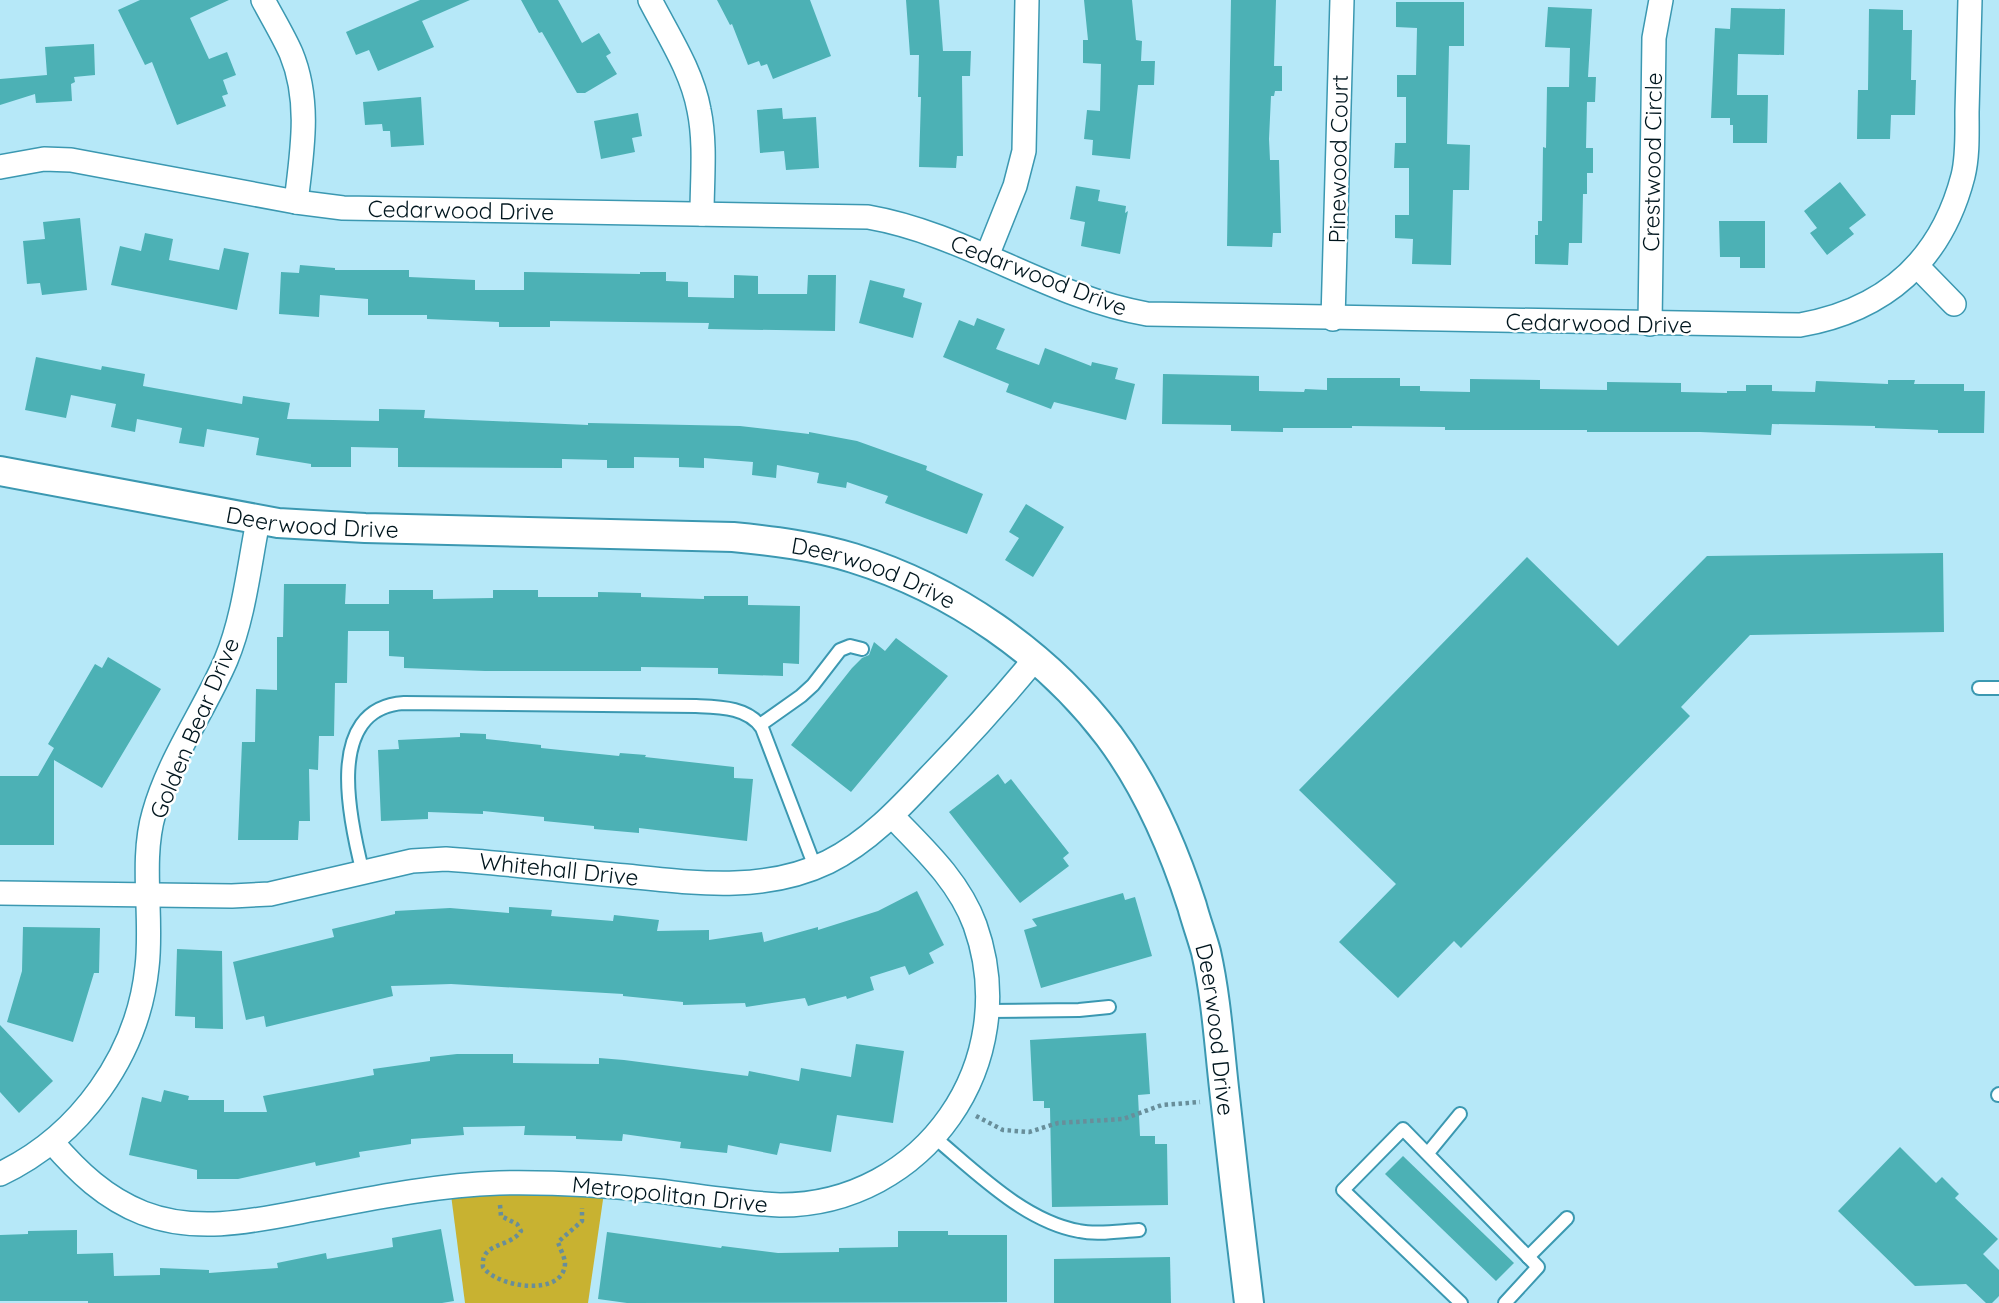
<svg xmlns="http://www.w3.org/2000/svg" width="1999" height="1303" font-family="Quicksand,sans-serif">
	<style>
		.green { fill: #c8b231 }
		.building { fill: #4cb1b5 }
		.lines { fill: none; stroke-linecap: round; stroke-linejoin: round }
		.service-casing { stroke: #3b98b1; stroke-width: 16 }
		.minor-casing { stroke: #3b98b1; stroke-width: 26 }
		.tertiary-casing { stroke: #3b98b1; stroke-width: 32 }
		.path { stroke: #688e9a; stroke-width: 4.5; stroke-dasharray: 3.5 3.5; stroke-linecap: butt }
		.service { stroke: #fff; stroke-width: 12 }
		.minor { stroke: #fff; stroke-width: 23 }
		.tertiary { stroke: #fff; stroke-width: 28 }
		.labels { text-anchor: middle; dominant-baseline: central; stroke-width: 5; stroke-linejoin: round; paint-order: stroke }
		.street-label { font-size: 23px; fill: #00161e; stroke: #fff }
	</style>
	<rect width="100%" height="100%" fill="#b6e8f8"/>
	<path class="green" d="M 605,1186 L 588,1303 L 465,1303 L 450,1187 Z"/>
	<g class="building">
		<path d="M 140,0 L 229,0 L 190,18 L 209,59 L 227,52 L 236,75 L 223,80 L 228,94 L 222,96 L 226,106 L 177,125 L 152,62 L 145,65 L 118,10 Z"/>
		<path d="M 420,0 L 470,0 L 422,21 L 434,47 L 378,71 L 369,50 L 356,55 L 346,32 Z"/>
		<path d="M 521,0 L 558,0 L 582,43 L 599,33 L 611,53 L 606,56 L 617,74 L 585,93 L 577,93 L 542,32 L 539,33 Z"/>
		<path d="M 717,0 L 810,0 L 831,56 L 773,79 L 767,64 L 761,66 L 759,61 L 748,65 L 732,24 L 730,25 Z"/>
		<path d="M 906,0 L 939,0 L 943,51 L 971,51 L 970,76 L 962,76 L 963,156 L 957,156 L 956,168 L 919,167 L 921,97 L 918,97 L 919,55 L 910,55 Z"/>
		<path d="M 1084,0 L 1132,0 L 1136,40 L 1142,41 L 1141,61 L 1155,61 L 1154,85 L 1138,85 L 1130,159 L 1092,155 L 1093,140 L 1084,139 L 1087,110 L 1100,111 L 1101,64 L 1083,63 L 1083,40 L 1088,40 Z"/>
		<path d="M 1231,0 L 1276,0 L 1274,66 L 1282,66 L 1282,91 L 1275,91 L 1274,96 L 1271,96 L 1269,139 L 1270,160 L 1279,160 L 1281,233 L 1273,233 L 1272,247 L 1227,246 Z"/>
		<path d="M 1396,2 L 1464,2 L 1464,46 L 1449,46 L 1447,144 L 1470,145 L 1469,190 L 1453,190 L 1451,265 L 1412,264 L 1413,239 L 1395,238 L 1395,215 L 1409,215 L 1409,168 L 1394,168 L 1395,143 L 1406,143 L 1406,97 L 1397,97 L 1397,75 L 1416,75 L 1417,28 L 1396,27 Z"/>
		<path d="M 1548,7 L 1592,9 L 1588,77 L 1596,77 L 1595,102 L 1587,102 L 1586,148 L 1593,148 L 1593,173 L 1587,173 L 1587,194 L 1583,194 L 1582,243 L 1569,243 L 1568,265 L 1535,264 L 1535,235 L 1538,235 L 1538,221 L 1542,221 L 1543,147 L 1546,148 L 1547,87 L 1569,87 L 1570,48 L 1545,47 Z"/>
		<path d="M 1731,8 L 1785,9 L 1784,55 L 1738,54 L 1737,95 L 1768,95 L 1767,143 L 1733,143 L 1733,125 L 1730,125 L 1730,118 L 1711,118 L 1715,28 L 1730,29 Z"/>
		<path d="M 1869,9 L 1903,10 L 1903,30 L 1912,30 L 1911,80 L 1916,80 L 1915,115 L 1891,115 L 1890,139 L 1857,139 L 1858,90 L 1868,90 Z"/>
		<path d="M 94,44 L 95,75 L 74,77 L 75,82 L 71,84 L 72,101 L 36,103 L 35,94 L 0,105 L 0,79 L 47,75 L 45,47 Z"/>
		<path d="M 421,97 L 424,145 L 391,147 L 390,131 L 383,131 L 382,124 L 365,125 L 363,102 Z"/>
		<path d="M 782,108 L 783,119 L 816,117 L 819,168 L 786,170 L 784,151 L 760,153 L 757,110 Z"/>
		<path d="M 638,113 L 642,136 L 632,138 L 635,152 L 601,159 L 594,121 Z"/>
		<path d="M 1840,182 L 1866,215 L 1849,228 L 1854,234 L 1827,255 L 1810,233 L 1817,228 L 1804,211 Z"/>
		<path d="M 1076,186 L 1100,190 L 1098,201 L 1126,206 L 1125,213 L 1128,211 L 1120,254 L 1081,246 L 1085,222 L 1070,219 Z"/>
		<path d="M 80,218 L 87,290 L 42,295 L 40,283 L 27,284 L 23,241 L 45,239 L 43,222 Z"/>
		<path d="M 1719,221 L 1765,221 L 1765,268 L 1740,268 L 1740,257 L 1720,257 Z"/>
		<path d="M 145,233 L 173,239 L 169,260 L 219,270 L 224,248 L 249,253 L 237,310 L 111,285 L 120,246 L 141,251 Z"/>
		<path d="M 300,265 L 335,268 L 335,270 L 409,270 L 409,277 L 475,280 L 475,290 L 524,290 L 524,272 L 640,274 L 640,272 L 666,272 L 666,281 L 688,282 L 688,297 L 734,298 L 734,275 L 758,276 L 758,294 L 807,294 L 808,275 L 836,275 L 835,331 L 708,329 L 709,323 L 550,321 L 550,327 L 499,327 L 499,322 L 427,319 L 427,315 L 368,315 L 368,299 L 320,295 L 319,317 L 279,314 L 281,272 L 299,273 Z"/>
		<path d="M 870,280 L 905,289 L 903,297 L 922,303 L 913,338 L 859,323 Z"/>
		<path d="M 977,318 L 1005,329 L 996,349 L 1039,365 L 1045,348 L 1091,366 L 1092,362 L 1118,368 L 1115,379 L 1135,384 L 1126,420 L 1054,402 L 1051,409 L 1006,392 L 1009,384 L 943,357 L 959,320 L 974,326 Z"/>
		<path d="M 36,357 L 101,370 L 102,366 L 145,374 L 143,386 L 242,404 L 243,396 L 290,403 L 287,419 L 379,421 L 379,409 L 425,410 L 424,418 L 588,425 L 588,423 L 740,426 L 809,434 L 809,432 L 857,441 L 927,466 L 926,470 L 983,494 L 967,534 L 885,503 L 888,496 L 847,482 L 846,488 L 817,483 L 819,473 L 777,465 L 776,478 L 752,475 L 753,462 L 704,458 L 704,468 L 679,467 L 679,458 L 634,457 L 634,468 L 607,468 L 607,460 L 562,459 L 562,468 L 398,467 L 398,448 L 351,447 L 351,467 L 311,467 L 311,464 L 256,455 L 259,438 L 207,429 L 204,447 L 179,443 L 182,428 L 137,419 L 135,432 L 111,427 L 116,404 L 71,395 L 66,418 L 25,410 Z"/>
		<path d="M 1163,374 L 1259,376 L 1259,391 L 1304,392 L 1305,389 L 1327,390 L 1327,378 L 1400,378 L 1400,386 L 1420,386 L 1420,391 L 1470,392 L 1470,379 L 1540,380 L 1540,389 L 1607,390 L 1607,382 L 1681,383 L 1681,392 L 1727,393 L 1727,391 L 1746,391 L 1746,385 L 1772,385 L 1772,391 L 1815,392 L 1816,381 L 1888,384 L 1888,380 L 1915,380 L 1914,384 L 1964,384 L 1964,391 L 1985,391 L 1984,433 L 1938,433 L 1938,430 L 1875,428 L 1875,426 L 1772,424 L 1771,435 L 1700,432 L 1587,432 L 1587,430 L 1445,430 L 1445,427 L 1352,426 L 1352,428 L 1283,428 L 1283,432 L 1231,431 L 1231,425 L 1162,424 Z"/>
		<path d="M 1026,504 L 1064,527 L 1033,577 L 1005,560 L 1019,538 L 1009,532 Z"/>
		<path d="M 1943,553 L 1944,632 L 1750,635 L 1681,707 L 1690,716 L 1461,948 L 1454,941 L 1398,998 L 1339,942 L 1396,884 L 1299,790 L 1527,557 L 1618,646 L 1707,556 Z"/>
		<path d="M 284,584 L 346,584 L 345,604 L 389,604 L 389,590 L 433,590 L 433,599 L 493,598 L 493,590 L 538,590 L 538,597 L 598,597 L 598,592 L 641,593 L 641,597 L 704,599 L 704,596 L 748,596 L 748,605 L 800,606 L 799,664 L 783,663 L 783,676 L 718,674 L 718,668 L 641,667 L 641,671 L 485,671 L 404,668 L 404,657 L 389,656 L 389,631 L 348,631 L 347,683 L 335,683 L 334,736 L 319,736 L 318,770 L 309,769 L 310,821 L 299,821 L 298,840 L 238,840 L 242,742 L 255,742 L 256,689 L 277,690 L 277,637 L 283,637 Z"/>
		<path d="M 896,638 L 948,676 L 851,792 L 791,745 L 852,668 L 862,658 L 869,655 L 874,642 L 885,651 Z"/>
		<path d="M 108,657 L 161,689 L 102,788 L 54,760 L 54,845 L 0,845 L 0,776 L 38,776 L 54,748 L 48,744 L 95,664 L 102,668 Z"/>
		<path d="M 460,733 L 486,734 L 486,739 L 541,745 L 541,748 L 619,756 L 620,753 L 646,755 L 645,757 L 734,767 L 734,778 L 753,779 L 747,841 L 639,828 L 639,833 L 594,829 L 594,826 L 544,821 L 544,817 L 483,811 L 483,814 L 428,812 L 428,819 L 381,821 L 378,750 L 399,749 L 398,740 L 460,737 Z"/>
		<path d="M 998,774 L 1005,784 L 1011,779 L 1069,853 L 1063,858 L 1069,866 L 1020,903 L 949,812 Z"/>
		<path d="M 917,891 L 944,945 L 929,953 L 934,963 L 909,975 L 905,966 L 870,977 L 874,990 L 847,999 L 846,996 L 808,1006 L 805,998 L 746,1007 L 745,1003 L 683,1005 L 683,1002 L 623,996 L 623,994 L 451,984 L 391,986 L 393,996 L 266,1027 L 264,1016 L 246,1020 L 233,962 L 334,937 L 332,929 L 395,914 L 395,911 L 450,908 L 509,913 L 509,907 L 552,910 L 551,916 L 613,921 L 614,915 L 659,920 L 657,931 L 709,930 L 709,940 L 762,932 L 764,942 L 818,927 L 818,930 L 878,911 Z"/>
		<path d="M 1123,893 L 1125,900 L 1135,897 L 1152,956 L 1041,988 L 1024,930 L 1037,926 L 1032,919 Z"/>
		<path d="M 23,927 L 100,928 L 99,973 L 94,973 L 73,1042 L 7,1022 L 22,971 Z"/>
		<path d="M 177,949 L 222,951 L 223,1029 L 195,1028 L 195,1017 L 175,1016 Z"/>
		<path d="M 0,1025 L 53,1081 L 19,1113 L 0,1092 Z"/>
		<path d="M 1146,1033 L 1150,1094 L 1138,1095 L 1140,1136 L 1155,1136 L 1155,1144 L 1167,1144 L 1168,1205 L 1052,1207 L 1050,1108 L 1044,1108 L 1044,1101 L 1033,1101 L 1030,1040 Z"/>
		<path d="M 856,1044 L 904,1051 L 893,1123 L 837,1115 L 831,1152 L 780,1143 L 777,1155 L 728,1145 L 727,1153 L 680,1148 L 681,1142 L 623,1134 L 622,1141 L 576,1139 L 576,1136 L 524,1135 L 525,1126 L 463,1127 L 464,1135 L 411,1139 L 411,1144 L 359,1152 L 360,1157 L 316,1166 L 315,1162 L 238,1179 L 197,1179 L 197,1170 L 129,1155 L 142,1097 L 161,1102 L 164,1090 L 189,1096 L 188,1100 L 224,1100 L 224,1112 L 267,1112 L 263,1096 L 374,1075 L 373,1069 L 430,1061 L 430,1057 L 457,1054 L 513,1054 L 513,1063 L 599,1064 L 599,1058 L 624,1060 L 748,1076 L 749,1071 L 799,1081 L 801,1068 L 851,1077 Z"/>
		<path d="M 1900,1147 L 1936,1183 L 1942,1177 L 1959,1194 L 1955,1198 L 1998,1239 L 1983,1254 L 1999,1270 L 1999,1296 L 1992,1303 L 1986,1303 L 1966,1284 L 1915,1286 L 1838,1211 Z"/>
		<path d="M 1403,1156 L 1514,1263 L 1496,1281 L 1385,1174 Z"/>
		<path d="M 441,1229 L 454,1301 L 442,1303 L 88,1303 L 88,1301 L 0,1301 L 0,1235 L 28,1234 L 28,1231 L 77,1230 L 77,1254 L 113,1253 L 114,1276 L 160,1275 L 160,1268 L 209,1270 L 209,1273 L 278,1268 L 277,1263 L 326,1253 L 327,1259 L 393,1247 L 392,1238 Z"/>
		<path d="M 898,1231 L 948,1231 L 948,1235 L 1007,1235 L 1007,1302 L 627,1303 L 598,1299 L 607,1232 L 721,1248 L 722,1246 L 778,1253 L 839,1252 L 839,1248 L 898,1247 Z"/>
		<path d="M 1170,1257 L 1171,1303 L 1054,1303 L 1054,1259 Z"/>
	</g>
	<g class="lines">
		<g class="service-casing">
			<g id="service">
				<path d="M 1979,688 L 1999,688"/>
				<path d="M 760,725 L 801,696 L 813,685 L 840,650 L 850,646 L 862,649"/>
				<path d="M 363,873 C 350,822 323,708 404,703 L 696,706 C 720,707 748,707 762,728 L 815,867"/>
				<path d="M 986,1011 L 1079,1010 L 1109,1007"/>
				<path d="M 1998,1095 L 1999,1094"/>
				<path d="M 934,1137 C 976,1172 1024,1221 1079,1231 C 1097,1235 1120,1231 1139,1230"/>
				<path d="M 1428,1153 L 1460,1114"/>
				<path d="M 1528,1257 L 1567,1218"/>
				<path d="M 1461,1303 L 1343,1190 L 1403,1129 L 1538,1267 L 1505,1303"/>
			</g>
		</g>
		<g class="minor-casing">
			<g id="minor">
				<path d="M 263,0 C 272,17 283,35 291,53 C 311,101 302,152 296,202"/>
				<path d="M 650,0 C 668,35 692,71 699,110 C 706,144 702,180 702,214"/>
				<path d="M 0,167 L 44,159 L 71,160 L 296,202 L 343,208 L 868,217 C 966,234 1049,297 1147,314 L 1800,325 C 1885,310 1941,261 1963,176 C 1968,156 1967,133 1967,112 C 1968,75 1969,37 1970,0"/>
				<path d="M 987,256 L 1015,186 L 1024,151 L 1027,0"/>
				<path d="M 1917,266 L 1954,304"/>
				<path d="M 1333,319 L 1342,0"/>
				<path d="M 1650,324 L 1654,38 L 1661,0"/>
				<path d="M 0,893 L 232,896 L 270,894 L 412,861 L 446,859 C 506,863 566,871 626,876 C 694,883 764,893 828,862 C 868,842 899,809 929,777 C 966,739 1001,700 1035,659"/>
				<path d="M 52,1142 C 78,1172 105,1198 143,1213 C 202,1236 265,1218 326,1207 C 383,1196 441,1185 499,1183 C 552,1182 605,1185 658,1191 C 699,1196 739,1203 780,1205 C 924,1205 1024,1062 975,925 C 959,881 924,849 892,816"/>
				<path d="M 0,1174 C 80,1136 138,1055 147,967 C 153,919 140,860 154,813 C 169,759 204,711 226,660 C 244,617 249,566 258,521"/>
			</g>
		</g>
		<g class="tertiary-casing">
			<g id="tertiary">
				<path id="s1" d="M 0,471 L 278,523 L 365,528 L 733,537 C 774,541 814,546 853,558 C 953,589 1046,653 1109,736 C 1147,787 1173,847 1192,906 C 1196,921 1202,937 1206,952 C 1216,996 1219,1043 1224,1088 C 1232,1160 1240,1231 1249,1303"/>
			</g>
		</g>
		<g class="path">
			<path d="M 976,1116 L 1003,1130 L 1029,1132 L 1058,1123 L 1123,1119 L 1162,1105 L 1200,1102"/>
			<path d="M 500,1205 L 501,1216 L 517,1224 L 521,1231 C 510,1248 480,1242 483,1267 C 496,1287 563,1298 565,1264 C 565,1257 560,1249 558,1242 L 582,1221 L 582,1208"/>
		</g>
		<use href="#service" class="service"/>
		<use href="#minor" class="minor"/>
		<use href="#tertiary" class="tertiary"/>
	</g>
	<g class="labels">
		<g class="street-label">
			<text transform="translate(1338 159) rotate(-89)">Pinewood Court</text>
			<text transform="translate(1652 162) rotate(-89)">Crestwood Circle</text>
			<text transform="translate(461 210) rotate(1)">Cedarwood Drive</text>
			<text transform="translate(1039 275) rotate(21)">Cedarwood Drive</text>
			<text transform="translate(1599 323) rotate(1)">Cedarwood Drive</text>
			<text stroke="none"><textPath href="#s1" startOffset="317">Deerwood Drive</textPath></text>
			<text stroke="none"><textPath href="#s1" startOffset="884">Deerwood Drive</textPath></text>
			<text transform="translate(194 728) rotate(-67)">Golden Bear Drive</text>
			<text transform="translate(559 869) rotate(6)">Whitehall Drive</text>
			<text stroke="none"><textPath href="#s1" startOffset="1493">Deerwood Drive</textPath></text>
			<text transform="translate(670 1194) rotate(6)">Metropolitan Drive</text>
		</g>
	</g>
</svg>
